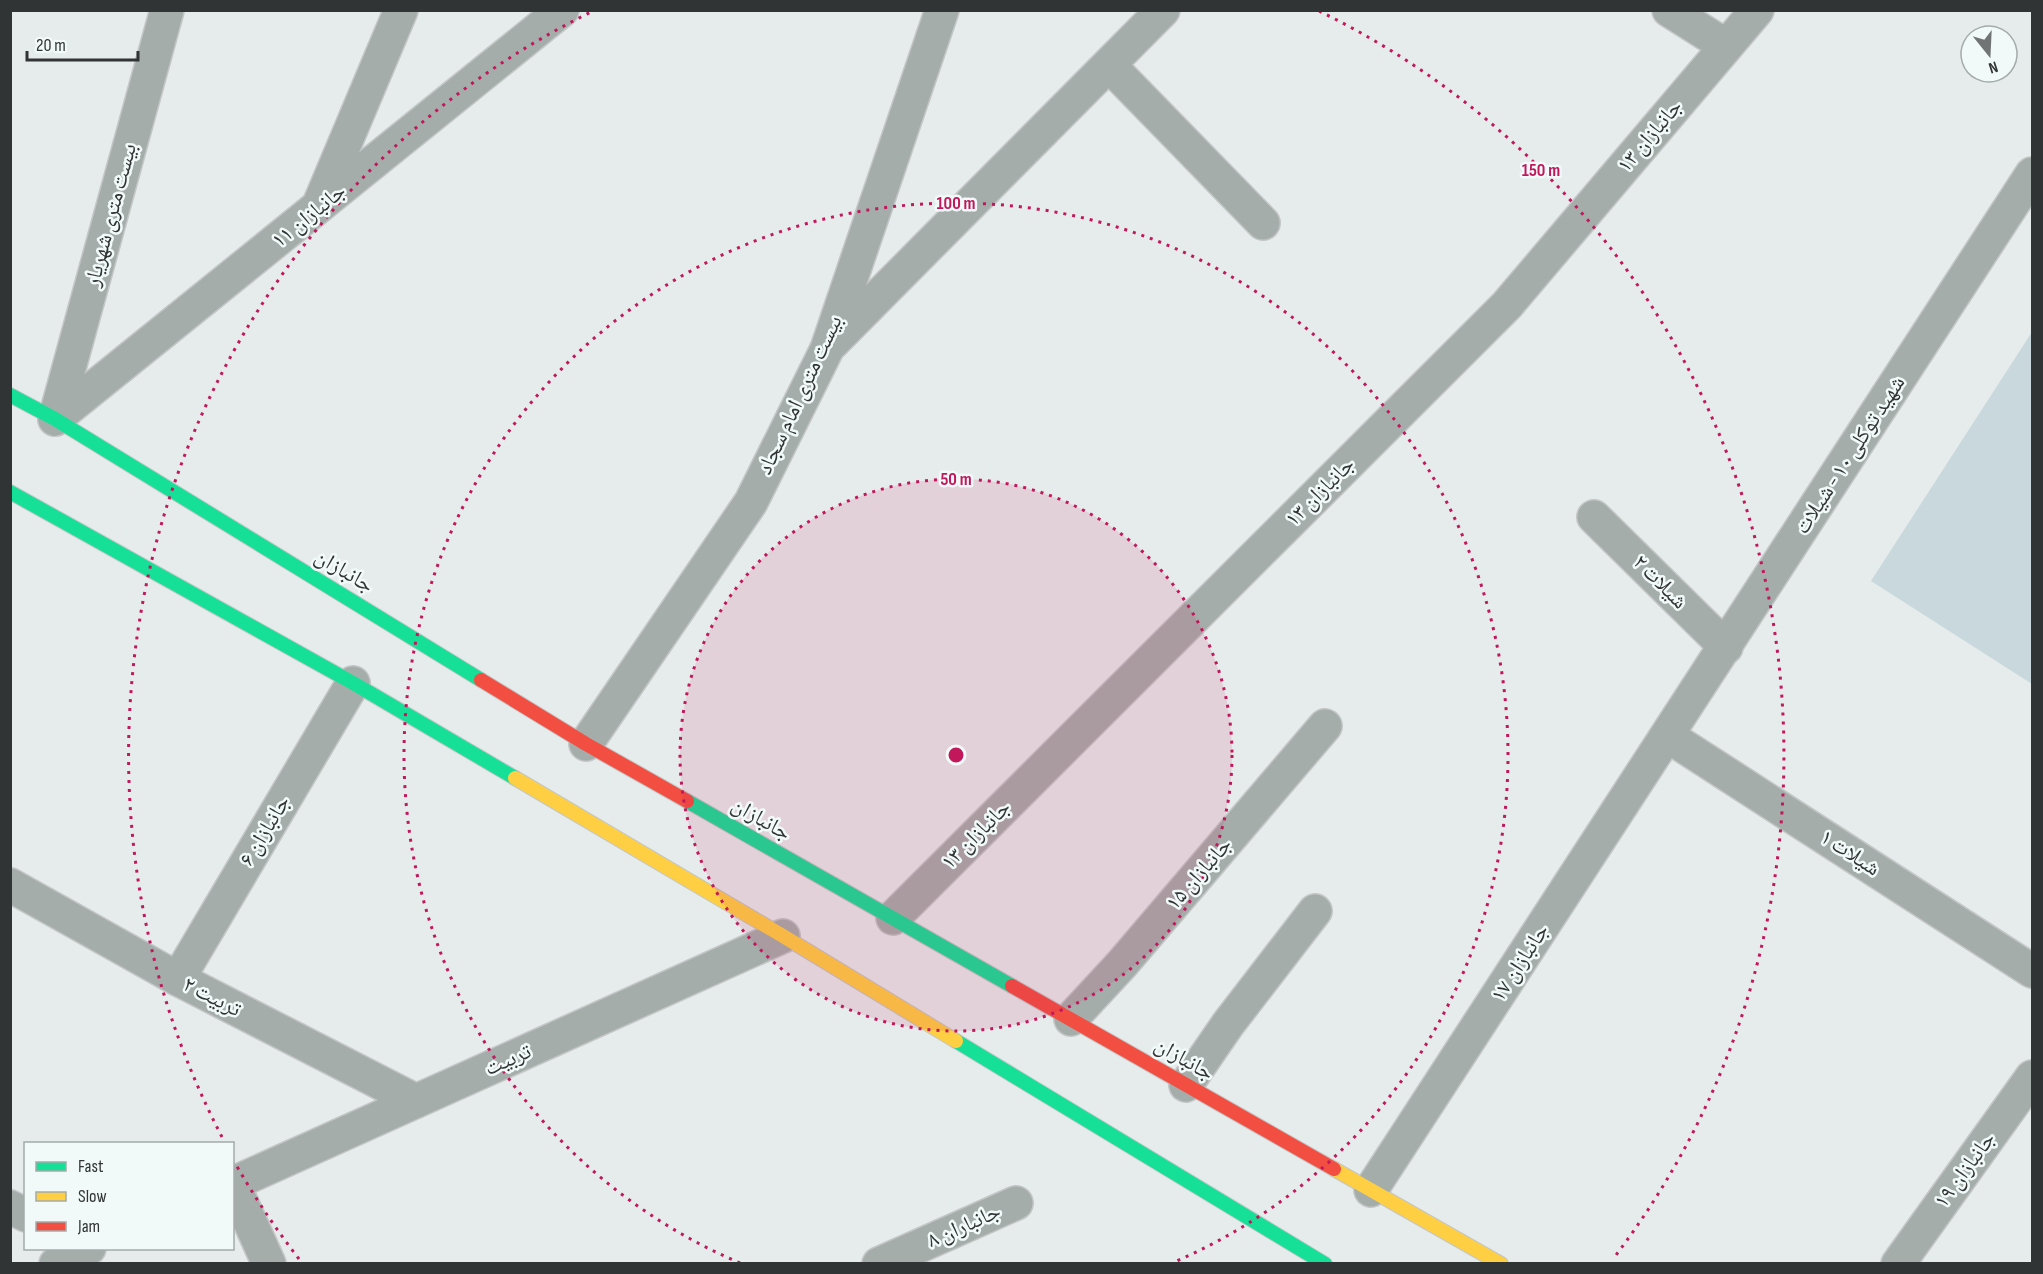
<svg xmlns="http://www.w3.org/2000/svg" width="2043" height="1274" font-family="'Sofia Sans Condensed','Noto Naskh Arabic',sans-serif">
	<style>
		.building { fill: #c8d8dc }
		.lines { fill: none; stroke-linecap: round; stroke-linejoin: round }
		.street-casing { stroke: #c3c6c6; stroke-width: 36 }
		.fast-casing { stroke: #c3c6c6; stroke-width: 16 }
		.slow-casing { stroke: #c3c6c6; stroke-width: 16 }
		.jam-casing { stroke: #c3c6c6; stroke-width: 16 }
		.street { stroke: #a5adaa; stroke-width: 33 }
		.fast { stroke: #16e098; stroke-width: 14 }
		.slow { stroke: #ffcf43; stroke-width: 14 }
		.jam { stroke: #f24e42; stroke-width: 14 }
		.ring { fill: none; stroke: #c2185b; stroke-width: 3; stroke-dasharray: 3 6 }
		.labels { text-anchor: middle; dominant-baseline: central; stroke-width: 5; stroke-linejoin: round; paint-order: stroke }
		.street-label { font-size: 22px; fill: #313434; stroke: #f1faf9 }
		.centre { fill: #c2185b; stroke: #f1faf9; stroke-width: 3 }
		.ring-label { font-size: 18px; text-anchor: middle; font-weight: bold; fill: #c2185b; stroke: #f1faf9; stroke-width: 5; stroke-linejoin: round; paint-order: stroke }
	</style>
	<rect width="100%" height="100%" fill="#e6ebeb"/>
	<path class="building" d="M 2032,332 L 2032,684 L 1871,581 Z"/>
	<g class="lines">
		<g class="street-casing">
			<g id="street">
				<path d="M 1669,10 L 1726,46"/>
				<path d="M 1109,65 L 1263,223"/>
				<path d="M 319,205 L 401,10"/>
				<path d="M 832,343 L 1163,10"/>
				<path d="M 55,419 L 562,10"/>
				<path d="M 55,419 L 167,10"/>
				<path d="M 1594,517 L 1726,647"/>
				<path d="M 1668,736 L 2032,971"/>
				<path d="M 586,744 L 751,502 L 827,349 L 942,10"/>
				<path d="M 10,885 L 178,979 L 416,1101"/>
				<path d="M 893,918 L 1507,305 L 1757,10"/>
				<path d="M 178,979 L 353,683"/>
				<path d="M 1071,1019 L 1122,964 L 1325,726"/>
				<path d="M 1186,1085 L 1228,1024 L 1315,911"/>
				<path d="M 232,1184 L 783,936"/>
				<path d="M 233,1184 L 269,1264"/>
				<path d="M 1371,1190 L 2032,174"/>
				<path d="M 10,1207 L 26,1215"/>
				<path d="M 56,1264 L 89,1248"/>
				<path d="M 879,1264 L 1016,1203"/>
				<path d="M 1898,1264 L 2032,1077"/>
			</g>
		</g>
		<g class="fast-casing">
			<g id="fast">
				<path d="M 10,395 L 55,419 L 481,680"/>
				<path d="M 10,492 L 353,683 L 515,778"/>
				<path d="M 687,801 L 1012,986"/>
				<path d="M 956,1041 L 1325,1264"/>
			</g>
		</g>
		<g class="slow-casing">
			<g id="slow">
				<path d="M 515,778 L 783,936 L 956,1041"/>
				<path d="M 1334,1169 L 1501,1264"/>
			</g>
		</g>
		<g class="jam-casing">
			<g id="jam">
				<path d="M 481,680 L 586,744 L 687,801"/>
				<path d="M 1012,986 L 1334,1169"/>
			</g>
		</g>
		<use href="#street" class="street"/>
		<use href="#fast" class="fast"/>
		<use href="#slow" class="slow"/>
		<use href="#jam" class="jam"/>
	</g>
	<circle cx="956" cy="755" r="276" fill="#c2185b" fill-opacity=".12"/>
	<g class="ring">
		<circle cx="956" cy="755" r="276"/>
		<path d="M740 1263A552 552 0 1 1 1172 1263"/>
		<path d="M299 1259A828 828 0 0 1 235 1163M222 1137A828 828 0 0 1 593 11M1319 11A828 828 0 0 1 1613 1259"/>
	</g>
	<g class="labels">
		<g class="street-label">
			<text transform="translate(1650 136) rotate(-50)">جانبازان ۱۳</text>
			<text transform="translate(111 215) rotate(-75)">بیست متری شهریار</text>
			<text transform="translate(309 216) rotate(-39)">جانبازان ۱۱</text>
			<text transform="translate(800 395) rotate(-65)">بیست متری امام سجاد</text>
			<text transform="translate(1850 455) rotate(-57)">شهید توکلی ۱۰ - شیلات</text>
			<text transform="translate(1320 492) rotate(-45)">جانبازان ۱۳</text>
			<text transform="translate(344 571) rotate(31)">جانبازان</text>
			<text transform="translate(1660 582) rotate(45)">شیلات ۲</text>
			<text transform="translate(761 819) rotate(30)">جانبازان</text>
			<text transform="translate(265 831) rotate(-59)">جانبازان ۶</text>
			<text transform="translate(976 835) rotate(-45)">جانبازان ۱۳</text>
			<text transform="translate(1850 853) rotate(33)">شیلات ۱</text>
			<text transform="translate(1199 874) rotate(-49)">جانبازان ۱۵</text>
			<text transform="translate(1520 963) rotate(-57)">جانبازان ۱۷</text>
			<text transform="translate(212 997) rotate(27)">تربیت ۲</text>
			<text transform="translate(1184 1059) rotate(30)">جانبازان</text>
			<text transform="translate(508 1060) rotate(-24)">تربیت</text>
			<text transform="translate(1965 1170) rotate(-54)">جانبازان ۱۹</text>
			<text transform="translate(964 1226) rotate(-24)">جانباران ۸</text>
		</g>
	</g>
	<circle cx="956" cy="755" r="9" class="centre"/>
	<g class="ring-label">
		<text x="1541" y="176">150 m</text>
		<text x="956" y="209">100 m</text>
		<text x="956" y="485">50 m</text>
	</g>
	<rect width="2043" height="1274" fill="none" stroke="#313434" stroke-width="24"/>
	<rect x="24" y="1142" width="210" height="108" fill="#f1faf9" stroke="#a4abaa" stroke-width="1.5"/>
	<rect x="36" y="1162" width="30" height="9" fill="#16e098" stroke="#a4abaa" stroke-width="1.5"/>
	<text x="78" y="1172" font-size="18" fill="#313434">Fast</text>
	<rect x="36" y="1192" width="30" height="9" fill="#ffcf43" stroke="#a4abaa" stroke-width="1.5"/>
	<text x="78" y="1202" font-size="18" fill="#313434">Slow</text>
	<rect x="36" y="1222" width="30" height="9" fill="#f24e42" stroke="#a4abaa" stroke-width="1.5"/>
	<text x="78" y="1232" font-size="18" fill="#313434">Jam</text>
	<g transform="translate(1989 54) rotate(162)"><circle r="28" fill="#f1faf9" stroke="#a4abaa" stroke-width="1.5"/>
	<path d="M0-4.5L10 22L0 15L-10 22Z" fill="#707474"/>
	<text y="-9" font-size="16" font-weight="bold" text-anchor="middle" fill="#313434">N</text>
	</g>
	<path d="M27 51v9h111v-9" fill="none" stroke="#313434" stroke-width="3"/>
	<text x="36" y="51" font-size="18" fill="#313434" stroke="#f1faf9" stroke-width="4.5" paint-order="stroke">20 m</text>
</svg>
